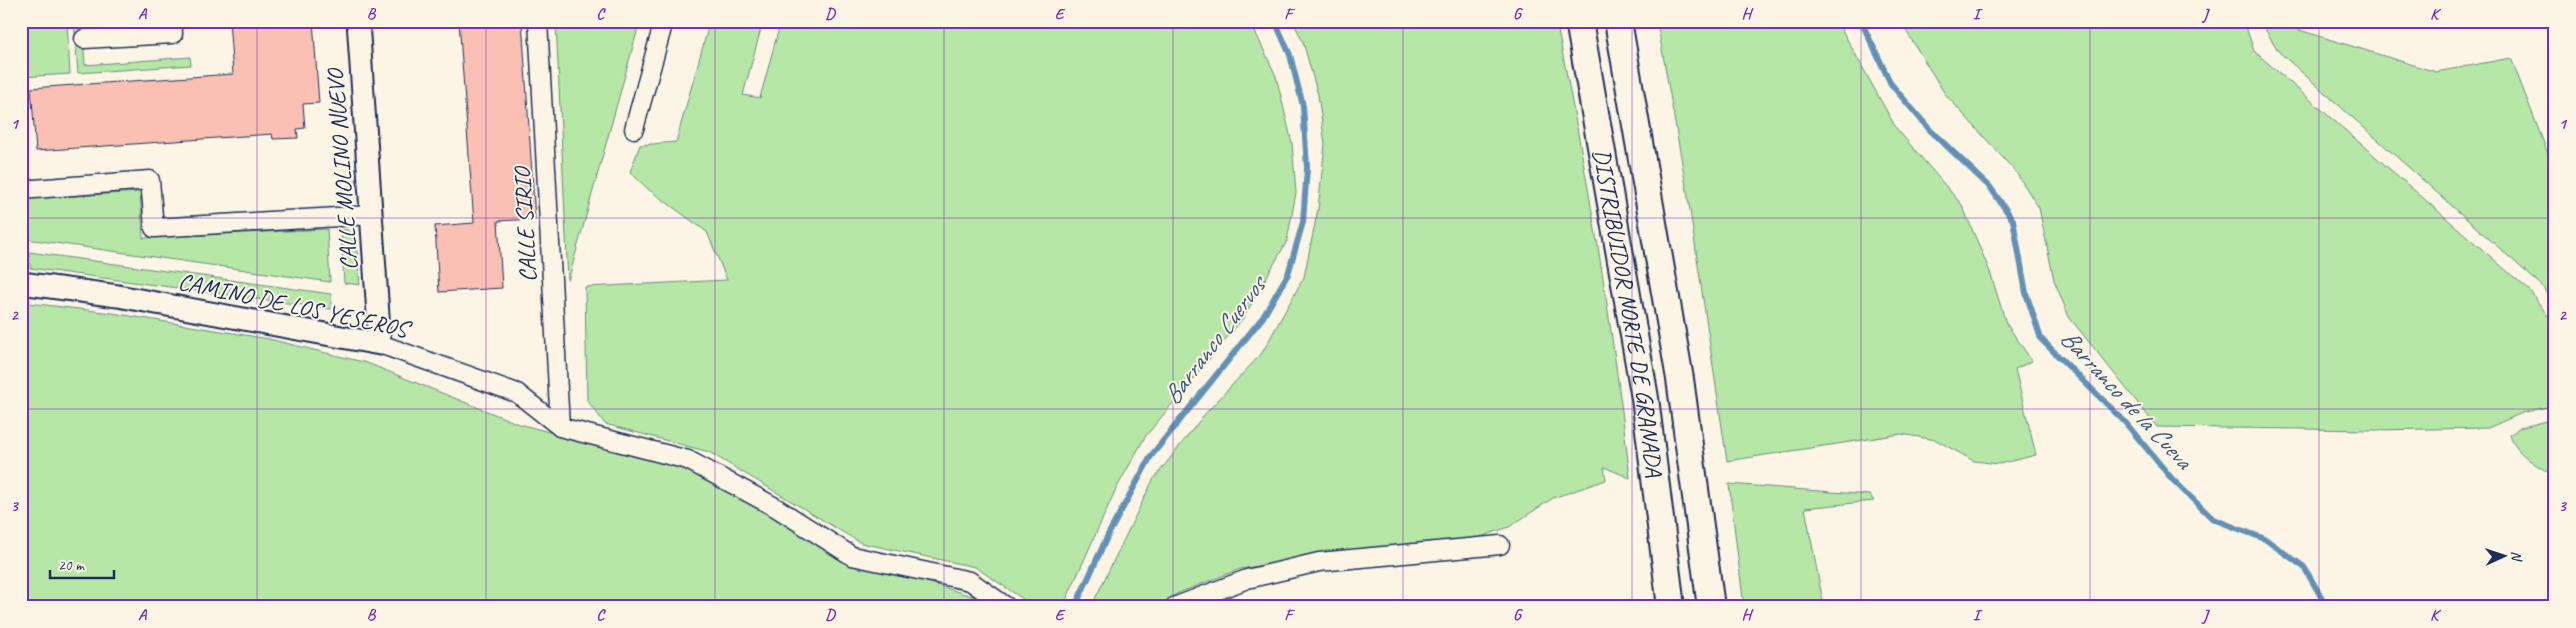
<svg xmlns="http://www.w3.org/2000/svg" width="2576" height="628" font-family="Caveat,sans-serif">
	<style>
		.green { fill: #b7e7a7; stroke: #698b82 }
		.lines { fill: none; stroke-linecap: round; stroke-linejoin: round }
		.stream { stroke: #6291b7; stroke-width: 6 }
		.building { fill: #fac0b3; stroke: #1b2f5e }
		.minor-casing { stroke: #1b2f5e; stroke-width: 21 }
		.tertiary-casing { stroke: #1b2f5e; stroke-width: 25 }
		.primary-casing { stroke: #1b2f5e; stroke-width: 30 }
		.minor { stroke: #fcf5e5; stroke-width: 18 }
		.tertiary { stroke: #fcf5e5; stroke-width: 21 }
		.primary { stroke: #fcf5e5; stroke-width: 26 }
		.grid { fill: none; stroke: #7b2cbf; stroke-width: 1; stroke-opacity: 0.55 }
		.labels { text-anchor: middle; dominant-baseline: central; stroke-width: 4; stroke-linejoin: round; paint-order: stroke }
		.street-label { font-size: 24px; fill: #1b2f5e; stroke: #fcf5e5 }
		.water-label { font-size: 25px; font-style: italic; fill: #395883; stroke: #fcf5e5 }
		.neatline { fill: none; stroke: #7b2cbf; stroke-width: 2 }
		.grid-label { font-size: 16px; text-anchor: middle; font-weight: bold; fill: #7b2cbf }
	</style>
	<rect width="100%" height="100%" fill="#fcf5e5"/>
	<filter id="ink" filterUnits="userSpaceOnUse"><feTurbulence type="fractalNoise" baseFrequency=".02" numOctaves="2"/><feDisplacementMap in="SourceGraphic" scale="10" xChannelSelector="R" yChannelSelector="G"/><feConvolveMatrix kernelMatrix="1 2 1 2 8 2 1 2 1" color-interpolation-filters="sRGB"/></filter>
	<g filter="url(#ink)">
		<g class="green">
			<path d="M 67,21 L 70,74 L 21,77 L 21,22 Z"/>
			<path d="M 74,21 L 82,21 L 85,65 L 190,57 L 191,65 L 78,73 Z"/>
			<path d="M 556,21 L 640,21 L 568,281 Z"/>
			<path d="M 710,21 L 763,21 L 743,95 L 760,98 L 780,24 L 799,28 L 801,21 L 1250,21 L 1276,76 L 1292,143 L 1296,193 L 1287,241 L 1244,317 L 1145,437 L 1115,491 L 1063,607 L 1035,607 L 975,567 L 861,543 L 709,452 L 605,424 L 587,400 L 585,287 L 727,280 L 707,232 L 648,189 L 630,172 L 640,145 L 676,142 Z"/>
			<path d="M 1293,21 L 1556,21 C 1587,172 1613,325 1630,478 L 1604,467 L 1606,480 L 1553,498 L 1509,527 L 1469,541 L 1311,557 L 1240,569 L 1178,593 L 1156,607 L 1091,607 L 1153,480 L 1204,415 L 1262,353 L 1304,277 L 1318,209 L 1325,144 L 1318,95 L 1303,42 Z"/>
			<path d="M 1657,21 L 1837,21 L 1896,128 L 1962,205 L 1990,272 L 2006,323 L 2032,361 L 2015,369 L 2036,455 L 1999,464 L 1974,461 L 1936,440 L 1901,434 L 1727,461 L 1688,197 Z"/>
			<path d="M 1900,21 L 2244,21 L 2254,51 L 2530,291 L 2555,326 L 2555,405 L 2522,413 L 2488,428 L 2373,430 L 2157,427 L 2069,317 L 2054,280 L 2039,208 L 2015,171 L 1945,94 Z"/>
			<path d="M 2260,21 L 2270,21 L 2436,72 L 2511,58 L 2555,172 L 2555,307 L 2542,286 L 2279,52 Z"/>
			<path d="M 140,192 L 143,238 L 327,229 L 330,282 L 27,239 L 25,199 Z"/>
			<path d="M 341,229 L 348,230 L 356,242 L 360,285 L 344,283 Z"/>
			<path d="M 29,252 L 331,294 L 331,309 L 30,268 Z"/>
			<path d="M 21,302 L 112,313 L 269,339 L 367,363 L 519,424 L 701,472 L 870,564 L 978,598 L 993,607 L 21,607 Z"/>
			<path d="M 2555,419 L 2555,476 C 2538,466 2516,455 2510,435 L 2519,428 Z"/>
			<path d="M 1729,484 L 1870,495 L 1874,501 L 1805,508 L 1824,607 L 1744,607 Z"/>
		</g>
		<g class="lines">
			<g class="stream">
				<path d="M 1861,21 L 1891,84 L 1930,130 L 1990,187 L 2013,220 L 2026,293 L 2041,339 L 2124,421 L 2172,479 L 2213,519 L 2265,539 L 2304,567 L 2327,607"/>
				<path d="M 1075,607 L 1108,535 L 1151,456 L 1263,317 L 1288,274 L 1303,222 L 1307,168 L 1303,106 L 1290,55 L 1275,21"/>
			</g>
		</g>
		<g class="building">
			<path d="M 229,21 L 313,21 L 319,103 L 303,104 L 305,128 L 297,129 L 298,138 L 273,139 L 272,134 L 36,151 L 31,88 L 233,74 Z"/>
			<path d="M 459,21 L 522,21 L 535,219 L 498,221 L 502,288 L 439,292 L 435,226 L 474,223 Z"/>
		</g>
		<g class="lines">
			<g class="minor-casing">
				<g id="minor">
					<path d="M 538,21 L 560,427"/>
					<path d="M 84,39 L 173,34 L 172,21"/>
					<path d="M 634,129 L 664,21"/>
					<path d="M 21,190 L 150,180 L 154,228 L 371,215"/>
					<path d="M 380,344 L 517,393 L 560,427 L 688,460 L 775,507 L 852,556 L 970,581 L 1007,607"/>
					<path d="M 1174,607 L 1247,579 L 1319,562 L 1500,545"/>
				</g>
			</g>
			<g class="tertiary-casing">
				<path id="tertiary" d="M 21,283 L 118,296 L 380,344 L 358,21"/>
			</g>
			<g class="primary-casing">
				<g id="primary">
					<path id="s1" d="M 1579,21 L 1645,398 L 1671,607"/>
					<path d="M 1618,21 L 1680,379 L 1711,607"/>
				</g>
			</g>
			<use href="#minor" class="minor"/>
			<use href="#tertiary" class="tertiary"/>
			<use href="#primary" class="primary"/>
		</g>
	</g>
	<path class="grid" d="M 257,21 L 257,607M 486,21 L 486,607M 715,21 L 715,607M 944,21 L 944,607M 1173,21 L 1173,607M 1403,21 L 1403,607M 1632,21 L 1632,607M 1861,21 L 1861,607M 2090,21 L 2090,607M 2319,21 L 2319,607M 21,218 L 2555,218M 21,409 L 2555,409"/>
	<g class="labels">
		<g class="street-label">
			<text transform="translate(342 170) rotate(-94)">CALLE MOLINO NUEVO</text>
			<text transform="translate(525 225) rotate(-93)">CALLE SIRIO</text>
			<text transform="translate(293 305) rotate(12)">CAMINO DE LOS YESEROS</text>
			<text stroke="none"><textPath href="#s1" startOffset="296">DISTRIBUIDOR NORTE DE GRANADA</textPath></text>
		</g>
		<g class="water-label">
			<text transform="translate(1214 341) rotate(-53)">Barranco Cuervos</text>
			<text transform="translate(2126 399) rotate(47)">Barranco de la Cueva</text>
		</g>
	</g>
	<rect width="2576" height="628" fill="none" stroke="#fcf5e5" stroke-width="55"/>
	<g transform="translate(2504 556) rotate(87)" stroke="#fcf5e5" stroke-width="4" paint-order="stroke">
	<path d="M0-4L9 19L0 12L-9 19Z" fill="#1b2f5e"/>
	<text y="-8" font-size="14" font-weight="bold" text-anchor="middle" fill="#1b2f5e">N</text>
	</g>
	<path d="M50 570v8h64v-8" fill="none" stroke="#1b2f5e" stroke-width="2.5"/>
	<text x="58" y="570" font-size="15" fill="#1b2f5e" stroke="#fcf5e5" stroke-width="4" paint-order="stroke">20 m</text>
	<rect x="28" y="28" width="2520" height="572" class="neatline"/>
	<g class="grid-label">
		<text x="142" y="19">A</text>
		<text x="371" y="19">B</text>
		<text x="600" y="19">C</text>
		<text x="830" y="19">D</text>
		<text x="1059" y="19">E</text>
		<text x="1288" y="19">F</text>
		<text x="1517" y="19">G</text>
		<text x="1746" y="19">H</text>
		<text x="1976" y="19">I</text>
		<text x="2205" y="19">J</text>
		<text x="2434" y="19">K</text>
		<text x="14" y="129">1</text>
		<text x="2562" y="129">1</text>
		<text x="14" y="320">2</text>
		<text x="2562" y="320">2</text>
		<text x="14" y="511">3</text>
		<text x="2562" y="511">3</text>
		<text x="142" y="620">A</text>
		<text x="371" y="620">B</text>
		<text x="600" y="620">C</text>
		<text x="830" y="620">D</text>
		<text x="1059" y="620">E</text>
		<text x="1288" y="620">F</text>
		<text x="1517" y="620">G</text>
		<text x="1746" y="620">H</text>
		<text x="1976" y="620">I</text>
		<text x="2205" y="620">J</text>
		<text x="2434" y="620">K</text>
	</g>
</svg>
